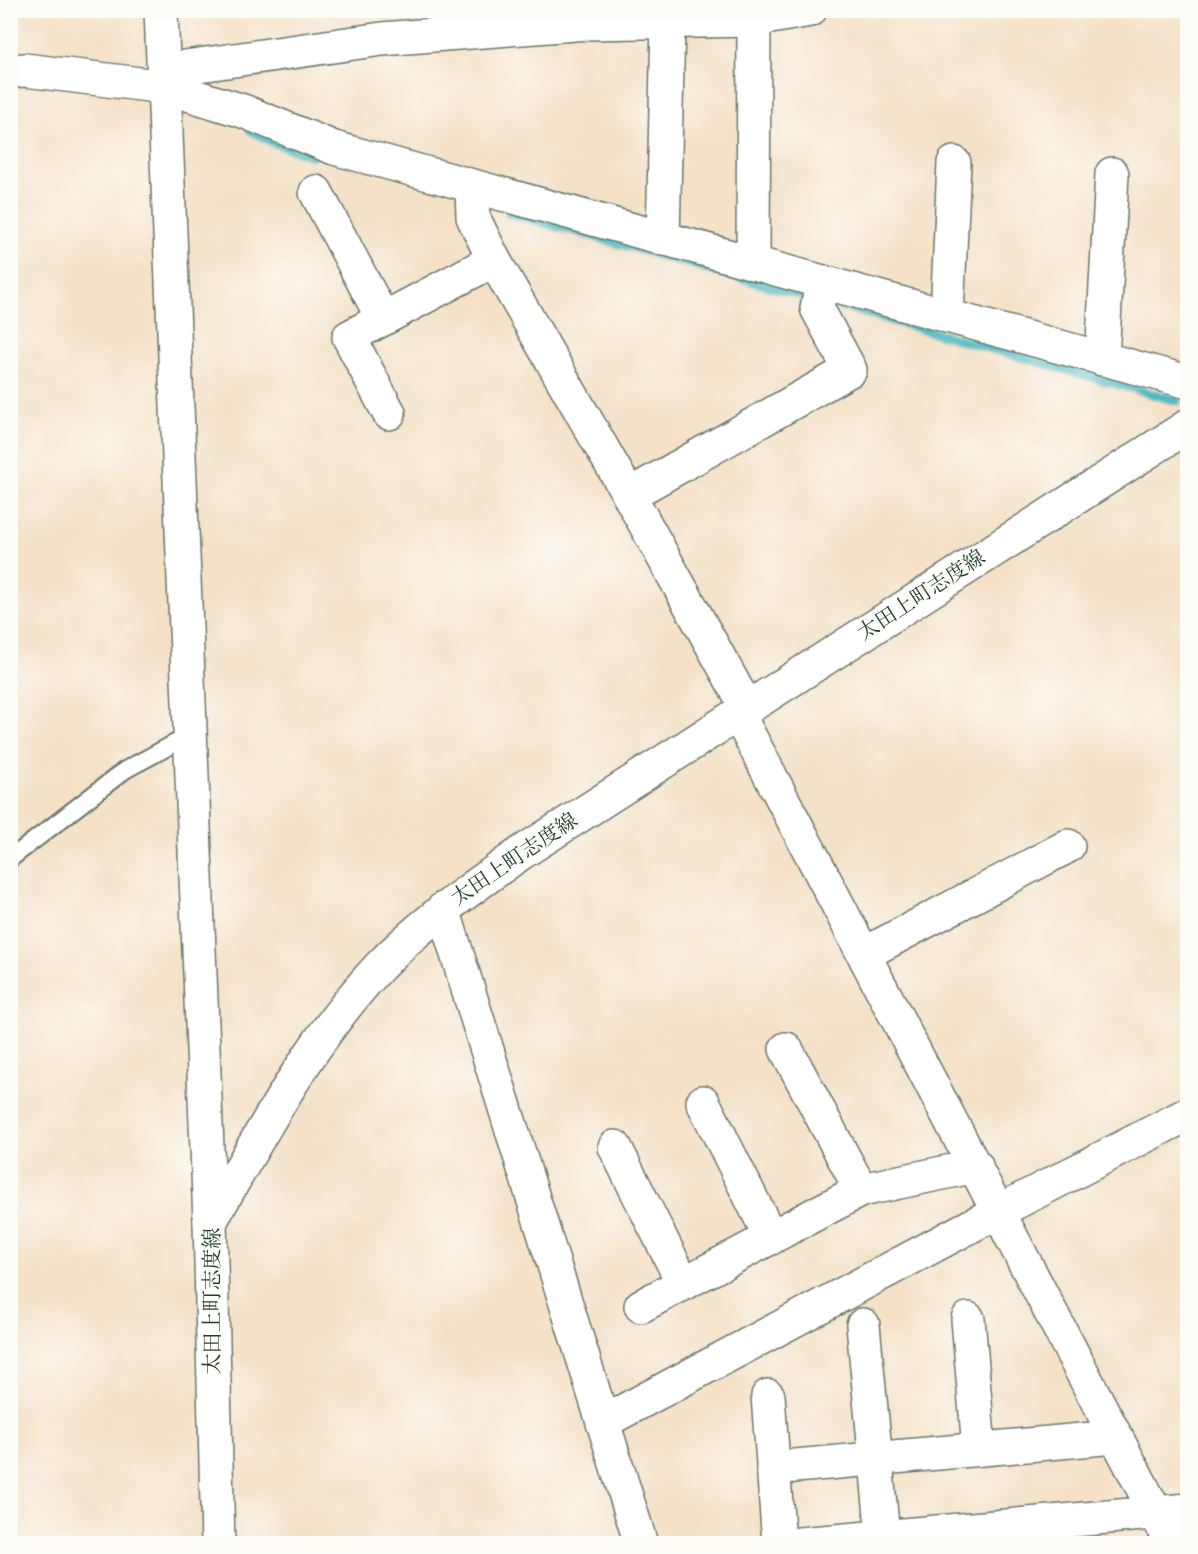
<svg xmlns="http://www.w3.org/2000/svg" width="1198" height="1554" font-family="Vollkorn,'Noto Serif JP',serif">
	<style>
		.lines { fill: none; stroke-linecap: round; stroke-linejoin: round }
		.stream { stroke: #4dbbc4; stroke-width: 9 }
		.lane-casing { stroke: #6a7667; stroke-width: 20 }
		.street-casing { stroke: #6a7667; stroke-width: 36 }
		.secondary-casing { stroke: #6a7667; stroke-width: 36 }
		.lane { stroke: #fff; stroke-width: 16 }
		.street { stroke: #fff; stroke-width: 33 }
		.secondary { stroke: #fff; stroke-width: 33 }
		.labels { text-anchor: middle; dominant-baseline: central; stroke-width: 4.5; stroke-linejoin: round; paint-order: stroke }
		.street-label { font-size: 21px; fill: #1f3d34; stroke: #fdfcf7 }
	</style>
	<rect width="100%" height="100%" fill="#fdfcf7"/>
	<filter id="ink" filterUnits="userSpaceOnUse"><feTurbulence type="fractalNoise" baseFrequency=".0167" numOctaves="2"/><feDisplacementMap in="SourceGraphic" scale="12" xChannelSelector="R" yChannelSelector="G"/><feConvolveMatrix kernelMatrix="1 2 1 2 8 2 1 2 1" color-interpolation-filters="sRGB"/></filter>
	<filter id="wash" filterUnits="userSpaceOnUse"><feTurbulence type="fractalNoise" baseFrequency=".008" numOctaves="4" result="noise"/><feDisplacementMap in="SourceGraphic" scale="24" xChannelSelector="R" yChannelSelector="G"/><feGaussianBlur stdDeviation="1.35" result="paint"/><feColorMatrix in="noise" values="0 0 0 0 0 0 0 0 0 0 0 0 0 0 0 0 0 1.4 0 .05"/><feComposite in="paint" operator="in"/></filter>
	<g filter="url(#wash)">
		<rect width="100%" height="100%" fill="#f4e1c7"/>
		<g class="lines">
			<g class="stream">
				<path d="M 250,130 L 274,143 L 312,156"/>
				<path d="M 509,213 L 1177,401"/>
			</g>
		</g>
	</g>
	<g filter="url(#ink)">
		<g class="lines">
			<g class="lane-casing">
				<path id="lane" d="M 10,859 L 125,770 L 190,735"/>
			</g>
			<g class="street-casing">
				<g id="street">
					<path d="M 164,70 L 382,39 L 588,23 L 754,20 L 810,10"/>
					<path d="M 10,71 L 25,70 L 165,87 L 243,111 L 334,148 L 1188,382"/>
					<path d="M 316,192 L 383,319"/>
					<path d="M 663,239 L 668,23"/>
					<path d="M 494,260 L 629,495 L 747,708"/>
					<path d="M 753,263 L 754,20"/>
					<path d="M 947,316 L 954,163"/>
					<path d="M 1102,359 L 1112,174"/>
					<path d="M 389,413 L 349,337 L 494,260 L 473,217 L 472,186"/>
					<path d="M 629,495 L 850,370 L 817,308 L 822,282"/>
					<path d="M 738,714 L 1172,1544"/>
					<path d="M 443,909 L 641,1544"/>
					<path d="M 866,953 L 1068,846"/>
					<path d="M 786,1049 L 861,1190"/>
					<path d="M 703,1102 L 771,1238"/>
					<path d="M 615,1147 L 683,1283"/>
					<path d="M 641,1306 L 861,1190 L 976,1166"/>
					<path d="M 968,1319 L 979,1449"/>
					<path d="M 863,1325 L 883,1536"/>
					<path d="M 768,1396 L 779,1544"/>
					<path d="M 603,1422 L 999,1211 L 1188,1114"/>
					<path d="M 773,1468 L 1115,1437"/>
					<path d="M 799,1544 L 1188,1510"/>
				</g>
			</g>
			<g class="secondary-casing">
				<g id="secondary">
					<path d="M 161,10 L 210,1222 L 218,1544"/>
					<path d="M 210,1222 C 261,1134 309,1042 379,967 C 421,923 472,888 521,853 L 1188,426"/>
				</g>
			</g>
			<use href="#lane" class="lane"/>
			<use href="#street" class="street"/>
			<use href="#secondary" class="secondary"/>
		</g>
	</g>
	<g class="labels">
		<g class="street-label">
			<text transform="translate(922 596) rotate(-33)">太田上町志度線</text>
			<text transform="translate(515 860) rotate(-34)">太田上町志度線</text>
			<text transform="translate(213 1301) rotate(-90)">太田上町志度線</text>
		</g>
	</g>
	<rect width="1198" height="1554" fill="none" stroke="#fdfcf7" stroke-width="36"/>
</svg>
